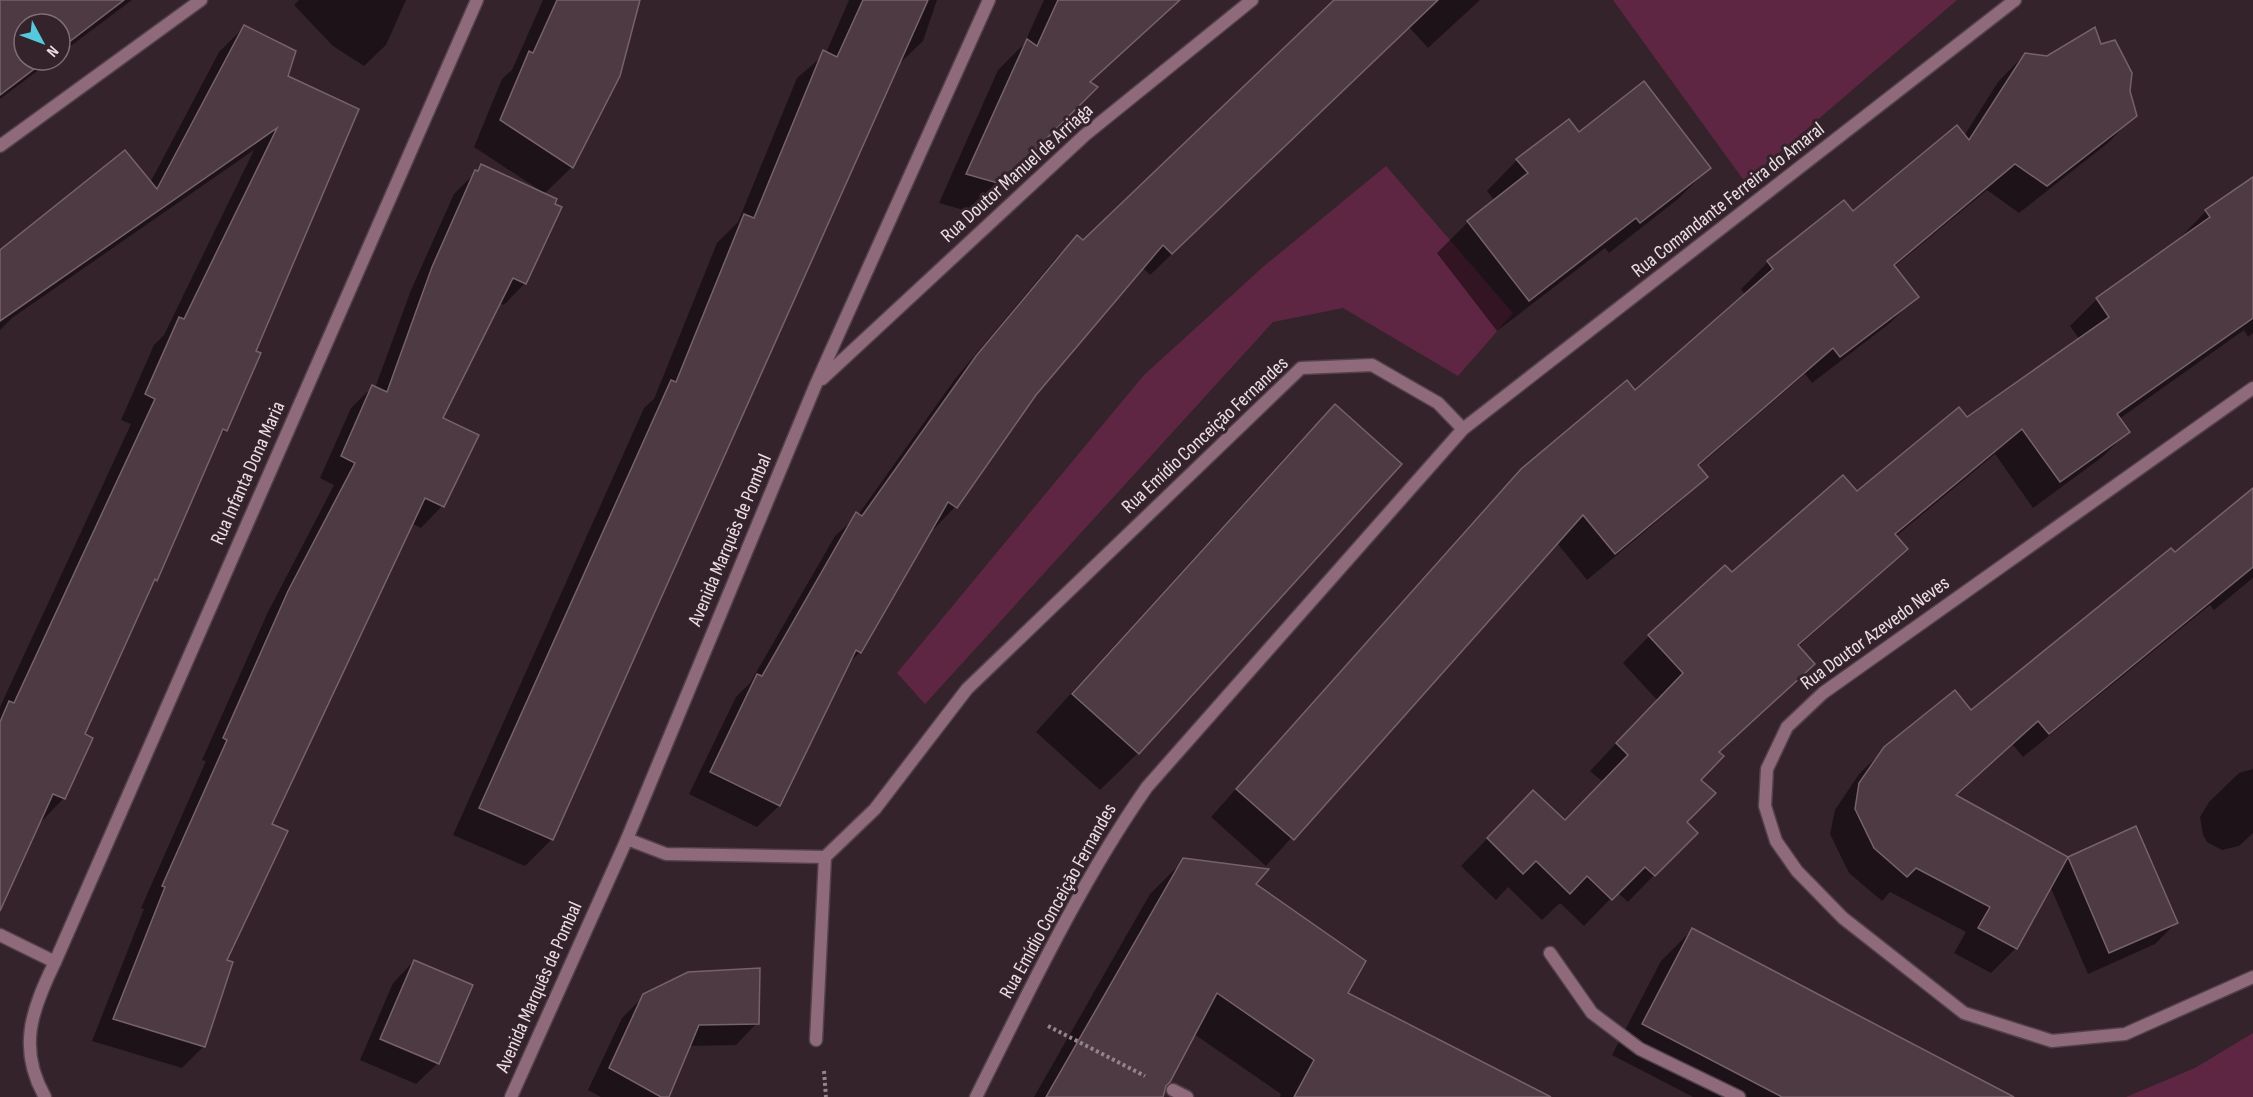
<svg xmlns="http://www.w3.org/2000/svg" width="2253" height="1097" font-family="'Sofia Sans Condensed',sans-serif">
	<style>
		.green { fill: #5f2643 }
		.shadow { fill: #0007 }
		.building { fill: #4d3a43; stroke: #77626b; stroke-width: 1.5 }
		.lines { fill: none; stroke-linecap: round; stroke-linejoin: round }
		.street-casing { stroke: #524149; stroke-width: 15 }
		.path { stroke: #94858b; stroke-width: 4; stroke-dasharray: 3 3; stroke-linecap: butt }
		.street { stroke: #8f6a7a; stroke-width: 12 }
		.labels { text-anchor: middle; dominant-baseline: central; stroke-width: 6; stroke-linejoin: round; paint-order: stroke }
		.street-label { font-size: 20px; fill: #ebdfe4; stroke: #35232b }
	</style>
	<rect width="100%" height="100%" fill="#35232b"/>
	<g class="green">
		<path d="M 1613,0 L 1957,0 L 1745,182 Z"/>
		<path d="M 1386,166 L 1513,313 L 1458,376 L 1343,308 L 1273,322 L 925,704 L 897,673 L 1144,375 L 1263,267 Z"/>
		<path d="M 2253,1033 L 2253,1097 L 2126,1097 L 2195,1068 Z"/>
	</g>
	<g class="shadow">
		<path d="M 0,0 L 132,0 L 60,54 L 60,24 L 24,24 L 24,60 L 52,60 L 0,99 Z"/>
		<path d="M 299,0 L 406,0 L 386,45 L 364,66 L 333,46 L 294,5 Z"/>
		<path d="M 543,0 L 638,0 L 572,167 L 544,194 L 525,283 L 504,305 L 499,303 L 440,418 L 442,506 L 421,528 L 411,523 L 270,825 L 224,961 L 231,963 L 203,1047 L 182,1068 L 92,1041 L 144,909 L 141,908 L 206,761 L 202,760 L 267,614 L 334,485 L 320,478 L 351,408 L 372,387 L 375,388 L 411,290 L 454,194 L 482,166 L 541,191 L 474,147 L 502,79 L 512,70 Z"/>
		<path d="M 849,0 L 937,0 L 923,41 L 897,66 L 552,839 L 525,866 L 453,835 L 644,408 L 654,399 L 717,243 L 738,222 L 797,78 L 826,53 Z"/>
		<path d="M 1044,0 L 1181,0 L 1090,83 L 1096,88 L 971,212 L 939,203 L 998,70 L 1024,44 Z"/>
		<path d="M 1378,0 L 1480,0 L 1428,48 L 1409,27 L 1150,275 L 1142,267 L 1035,394 L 955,507 L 934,529 L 932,528 L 860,652 L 846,666 L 779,806 L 757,827 L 689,794 L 736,697 L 750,683 L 835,536 L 858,515 L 955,379 L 1056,258 L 1077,237 L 1083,242 Z"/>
		<path d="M 244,27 L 286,77 L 255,352 L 225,430 L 218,438 L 156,580 L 151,585 L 83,735 L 64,798 L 39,824 L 0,876 L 0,707 L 131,424 L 121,420 L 154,345 L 164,335 L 254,150 L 12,318 L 0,330 L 0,251 L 150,183 L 219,52 Z"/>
		<path d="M 2100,46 L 2128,91 L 2135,115 L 2108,143 L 2019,213 L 1987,190 L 1894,267 L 1917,296 L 1890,323 L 1812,383 L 1805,374 L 1698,467 L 1706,476 L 1679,503 L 1587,580 L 1557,543 L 1266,866 L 1211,817 L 1494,498 L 1522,470 L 1635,392 L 1745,295 L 1741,289 L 1768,262 L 1844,202 L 1852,213 L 1964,136 L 1998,82 L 2025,54 L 2047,58 Z"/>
		<path d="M 1579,134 L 1709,168 L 1678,199 L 1609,253 L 1605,248 L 1497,331 L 1437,253 L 1468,222 L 1495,201 L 1487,191 L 1517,160 Z"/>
		<path d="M 2253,178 L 2253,333 L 2248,337 L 2244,330 L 2119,419 L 2128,432 L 2101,458 L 2033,508 L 1995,454 L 1895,537 L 1906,549 L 1798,647 L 1813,664 L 1719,753 L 1699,780 L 1685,822 L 1654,875 L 1628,902 L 1617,892 L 1584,926 L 1560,903 L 1542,920 L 1508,887 L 1496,900 L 1461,866 L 1506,819 L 1564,822 L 1603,782 L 1590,771 L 1657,700 L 1623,663 L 1649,636 L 1732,575 L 1857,493 L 2080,340 L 2070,326 L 2097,299 L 2181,240 L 2180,238 L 2206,211 Z"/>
		<path d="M 1335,406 L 1400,464 L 1138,753 L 1100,790 L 1036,732 L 1298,443 Z"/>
		<path d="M 2253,489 L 2253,578 L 2214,610 L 2210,605 L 2023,757 L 2013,745 L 1955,797 L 2068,859 L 2135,828 L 2176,923 L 2155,944 L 2088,974 L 2050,886 L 2016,948 L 1991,973 L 1954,953 L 1966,932 L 1890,892 L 1882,901 L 1849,873 L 1830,834 L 1835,810 L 1859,774 L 1885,749 L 1971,712 L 2175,554 Z"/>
		<path d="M 2253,769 L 2253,833 L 2239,846 L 2222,850 L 2207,842 L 2203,835 L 2200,817 L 2209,802 L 2239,773 Z"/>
		<path d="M 1184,860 L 1253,884 L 1346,994 L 1548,1097 L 1280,1097 L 1281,1094 L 1194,1034 L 1161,1097 L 1034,1097 L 1150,894 Z"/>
		<path d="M 1692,930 L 1954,1097 L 1693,1097 L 1612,1055 L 1661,961 Z"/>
		<path d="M 414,961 L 438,1063 L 416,1084 L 360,1060 L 393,983 Z"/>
		<path d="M 644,996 L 757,1023 L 736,1045 L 689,1046 L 667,1097 L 601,1097 L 588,1090 L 622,1018 Z"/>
	</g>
	<g class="building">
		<path d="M 0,0 L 124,0 L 60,49 L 60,24 L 24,24 L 24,60 L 46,60 L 0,95 Z"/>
		<path d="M 557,0 L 640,0 L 620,76 L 573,168 L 500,120 L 529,51 L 533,53 Z"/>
		<path d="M 863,0 L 928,0 L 553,840 L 479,808 L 671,380 L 676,382 L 744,214 L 754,218 L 823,50 L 837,57 Z"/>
		<path d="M 1058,0 L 1180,0 L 1090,82 L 1098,87 L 1001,184 L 966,174 L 1027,39 L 1037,46 Z"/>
		<path d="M 1334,0 L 1438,0 L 1172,254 L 1163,245 L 1036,395 L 957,508 L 948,502 L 861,653 L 856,650 L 780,806 L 710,772 L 757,674 L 762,676 L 856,512 L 862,516 L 976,356 L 1077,235 L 1083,240 Z"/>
		<path d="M 244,25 L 296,51 L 288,76 L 359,109 L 256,351 L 261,353 L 227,431 L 223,429 L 157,581 L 155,579 L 85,734 L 93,738 L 65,799 L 53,794 L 0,911 L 0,722 L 9,701 L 14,703 L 155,399 L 145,394 L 179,317 L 184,319 L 277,128 L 0,321 L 0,250 L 125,150 L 157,189 Z"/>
		<path d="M 2095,27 L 2101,44 L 2115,40 L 2132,73 L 2130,91 L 2137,116 L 2047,186 L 2015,164 L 1894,265 L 1919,297 L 1840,357 L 1833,348 L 1698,465 L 1708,477 L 1615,554 L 1583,515 L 1294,840 L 1236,789 L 1521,469 L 1627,380 L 1635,390 L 1773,269 L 1767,261 L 1844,200 L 1853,211 L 1957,125 L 1969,140 L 2025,53 L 2047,56 Z"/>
		<path d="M 1644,81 L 1711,168 L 1640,223 L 1636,218 L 1529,301 L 1467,221 L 1528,173 L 1516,159 L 1569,119 L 1579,132 Z"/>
		<path d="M 481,164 L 557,199 L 555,204 L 562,207 L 526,284 L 513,278 L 443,418 L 479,435 L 444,507 L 425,498 L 272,824 L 288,831 L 227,960 L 233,962 L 205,1047 L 113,1019 L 165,887 L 162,886 L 227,740 L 223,738 L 288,591 L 355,463 L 341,456 L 372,385 L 387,392 L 432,267 L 475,170 L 478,171 Z"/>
		<path d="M 2253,177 L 2253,318 L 2117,414 L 2130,432 L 2060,482 L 2022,429 L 1895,534 L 1908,549 L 1798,645 L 1815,664 L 1719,752 L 1724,756 L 1701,780 L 1716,793 L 1687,822 L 1698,833 L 1655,876 L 1645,867 L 1612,900 L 1587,876 L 1570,894 L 1536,861 L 1523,874 L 1487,838 L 1533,790 L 1565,820 L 1628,755 L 1616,743 L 1683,673 L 1648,635 L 1725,565 L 1732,572 L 1843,475 L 1857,491 L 1959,407 L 1967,417 L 2109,317 L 2096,298 L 2210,217 L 2205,210 Z"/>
		<path d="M 1335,404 L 1402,464 L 1139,754 L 1072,694 Z"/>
		<path d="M 2253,488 L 2253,567 L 2049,734 L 2038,721 L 1956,795 L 2068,857 L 2017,949 L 1978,928 L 1990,907 L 1916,868 L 1907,877 L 1874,848 L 1855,809 L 1859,783 L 1884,747 L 1955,690 L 1971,710 L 2171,548 L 2175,552 Z"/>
		<path d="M 2136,826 L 2178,923 L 2109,953 L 2068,857 Z"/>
		<path d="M 1183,858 L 1269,869 L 1256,884 L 1366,961 L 1348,993 L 1551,1097 L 1294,1097 L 1314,1060 L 1217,993 L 1170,1082 L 1166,1086 L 1163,1097 L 1046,1097 Z"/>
		<path d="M 1692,928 L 1831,1001 L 2014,1097 L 1782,1097 L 1642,1024 Z"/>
		<path d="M 414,960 L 473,985 L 439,1064 L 380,1039 Z"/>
		<path d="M 760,968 L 759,1024 L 699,1025 L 669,1097 L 661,1097 L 609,1068 L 643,994 L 688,972 Z"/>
	</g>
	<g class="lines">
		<g class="street-casing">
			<g id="street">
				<path d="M 0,146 L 201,0"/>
				<path d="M 822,379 L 1085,135 L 1252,0"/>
				<path d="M 2253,388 L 1823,693 L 1787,727 L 1767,769 L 1765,806 L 1776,841 L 1797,871 L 1843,918 L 1964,1013 L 2052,1041 L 2125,1034 L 2253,977"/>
				<path d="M 627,839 L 666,854 L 825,857 L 875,809 L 967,689 L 1301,368 L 1372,365 L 1438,403 L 1463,429"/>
				<path d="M 0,935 L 55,962 C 32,1009 17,1048 45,1097"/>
				<path d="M 1550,953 L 1592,1013 L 1640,1049 L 1739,1097"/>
				<path d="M 55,962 L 477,0"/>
				<path d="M 816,1040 L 825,857"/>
				<path d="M 1173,1090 L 1187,1097"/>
				<path d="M 511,1097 L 627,839 L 816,384 L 989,0"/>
				<path d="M 976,1097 C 1027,995 1081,881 1147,787 L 1463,429 L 2015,0"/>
			</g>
		</g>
		<g class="path">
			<path d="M 1048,1026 L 1145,1076"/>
			<path d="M 824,1071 L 826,1097"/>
		</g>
		<use href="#street" class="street"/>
	</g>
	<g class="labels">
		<g class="street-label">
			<text transform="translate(1017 173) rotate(-42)">Rua Doutor Manuel de Arriaga</text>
			<text transform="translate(1728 200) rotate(-38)">Rua Comandante Ferreira do Amaral</text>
			<text transform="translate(1205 435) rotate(-43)">Rua Emídio Conceição Fernandes</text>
			<text transform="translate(248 473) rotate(-66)">Rua Infanta Dona Maria</text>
			<text transform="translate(730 540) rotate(-67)">Avenida Marquês de Pombal</text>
			<text transform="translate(1875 633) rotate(-36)">Rua Doutor Azevedo Neves</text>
			<text transform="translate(1058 901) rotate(-61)">Rua Emídio Conceição Fernandes</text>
			<text transform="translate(539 987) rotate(-66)">Avenida Marquês de Pombal</text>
		</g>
	</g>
	<g transform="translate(42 42) rotate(131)"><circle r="28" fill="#35232b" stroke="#7e6e75" stroke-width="1.5"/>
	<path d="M0-4.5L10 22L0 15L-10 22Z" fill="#55cadf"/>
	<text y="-9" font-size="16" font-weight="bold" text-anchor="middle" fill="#ebdfe4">N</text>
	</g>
</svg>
